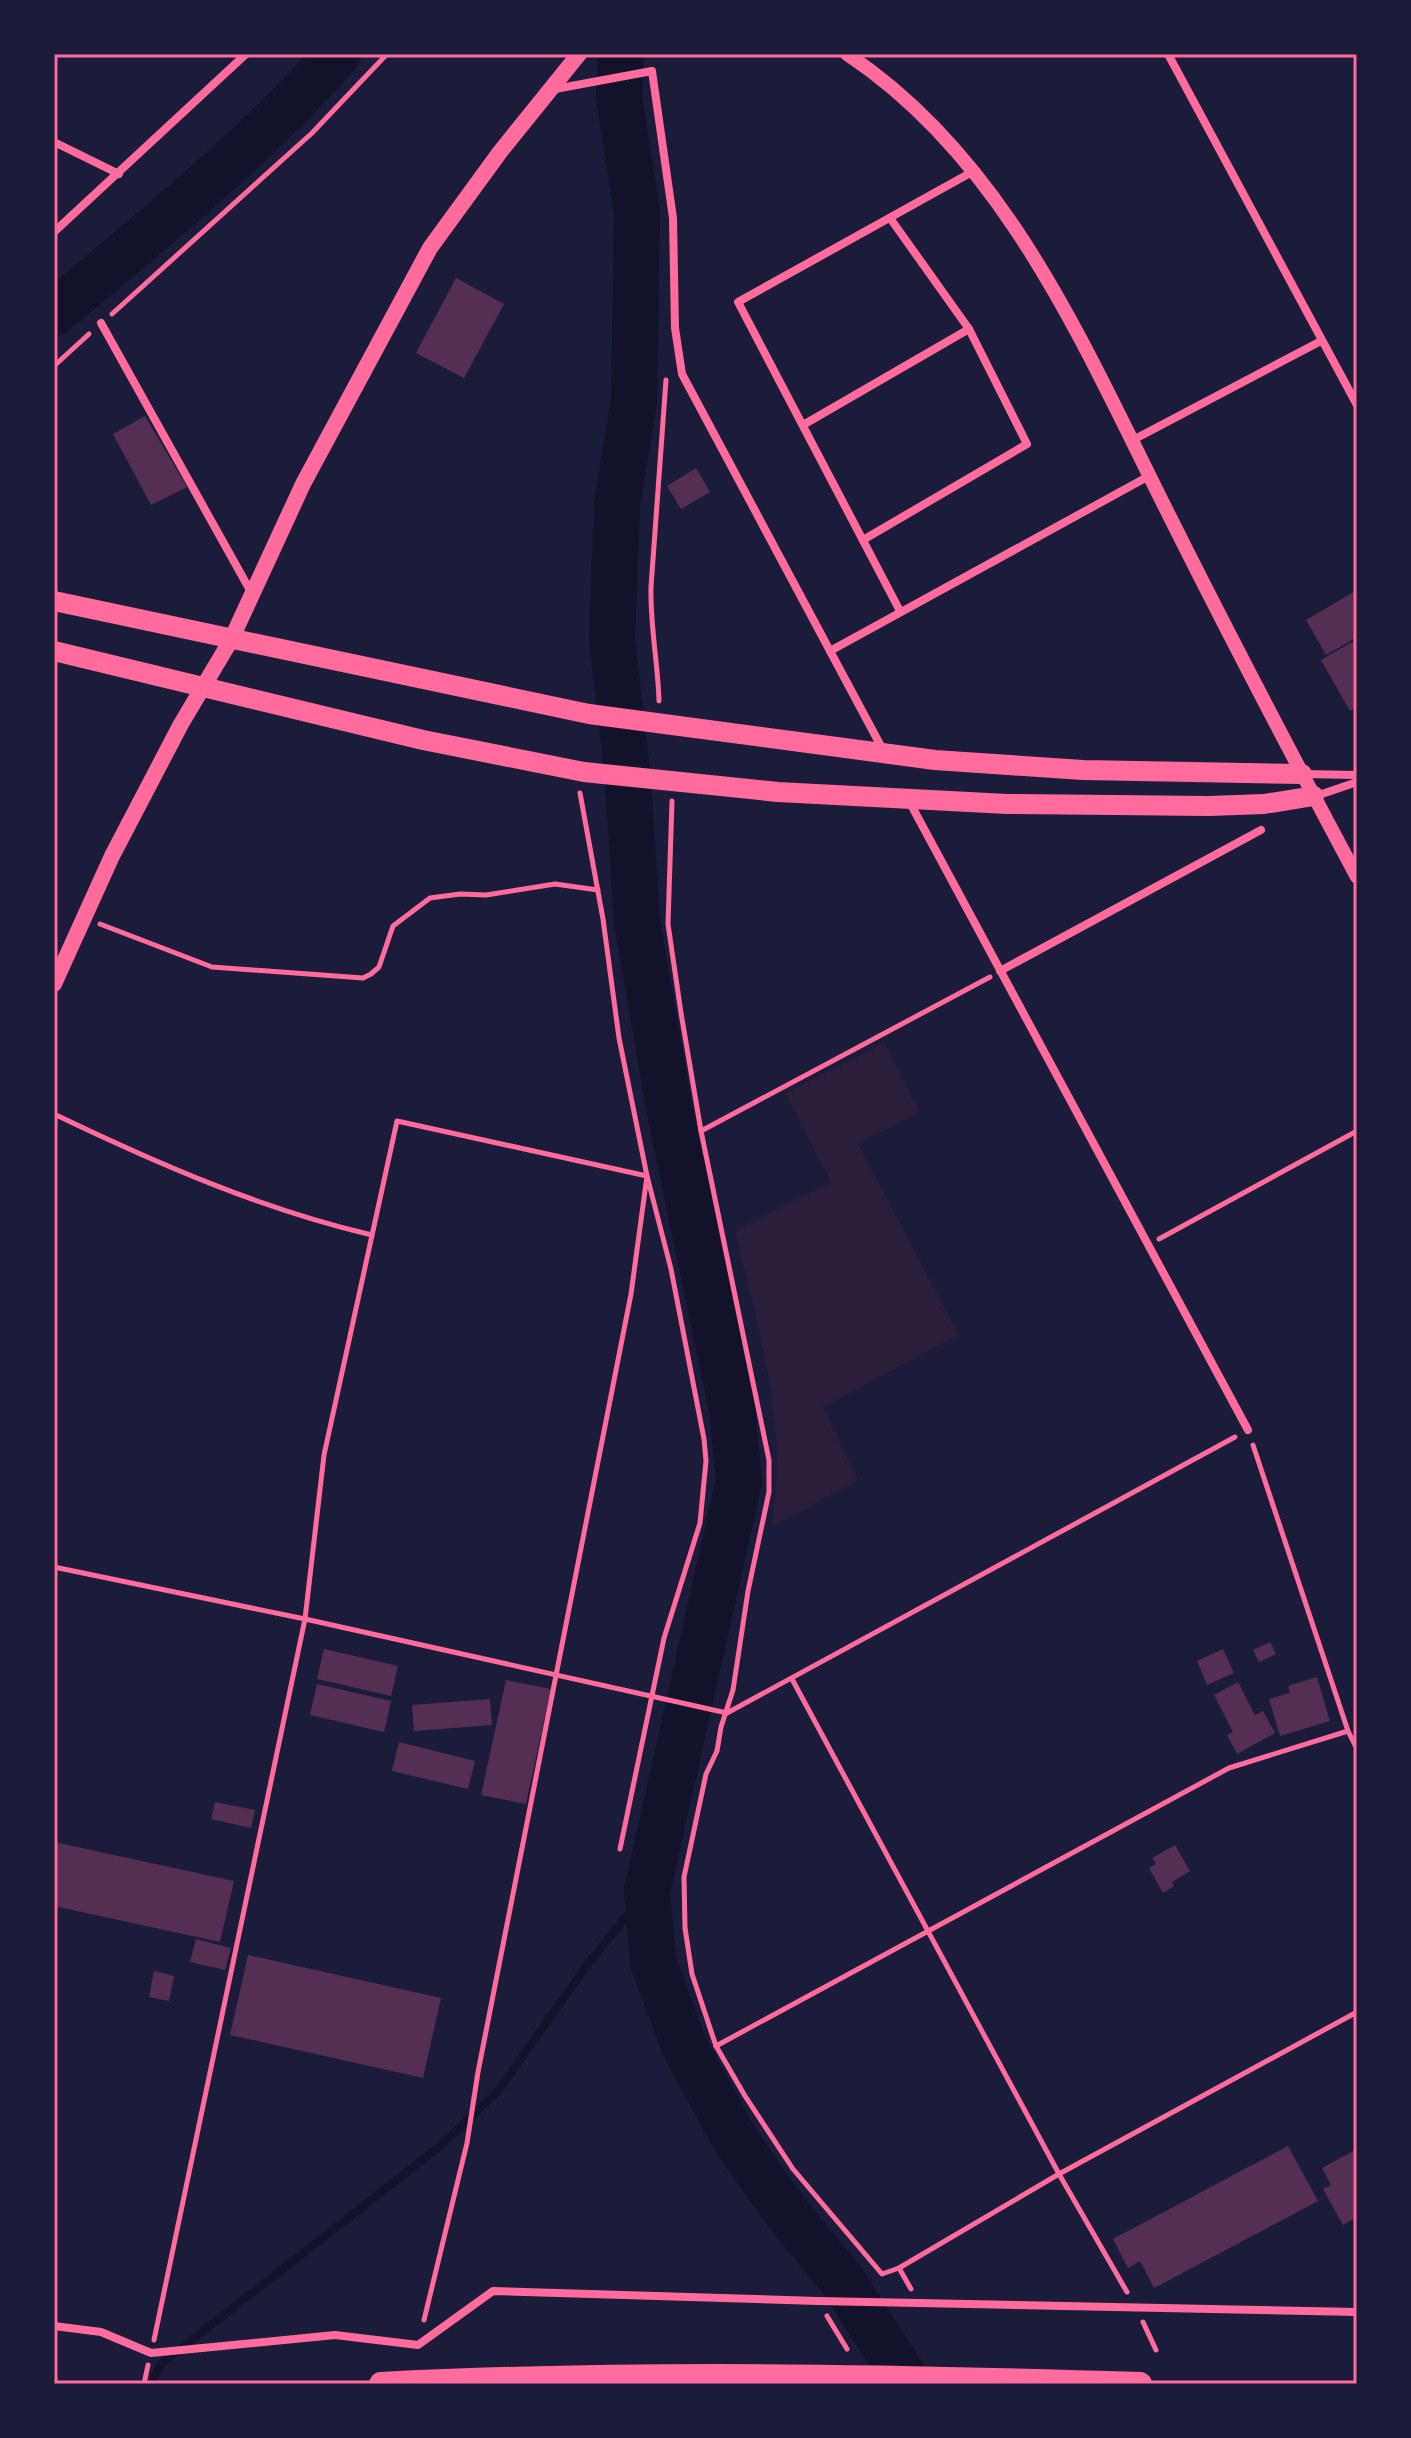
<svg xmlns="http://www.w3.org/2000/svg" width="1411" height="2438" font-family="'DejaVu Sans',sans-serif">
	<style>
		.green { fill: #2a1e3b }
		.lines { fill: none; stroke-linecap: round; stroke-linejoin: round }
		.stream { stroke: #12122b; stroke-width: 8 }
		.river { stroke: #12122b; stroke-width: 46 }
		.building { fill: #542f53 }
		.path { stroke: #ff6b9d; stroke-width: 5 }
		.minor { stroke: #ff6b9d; stroke-width: 8 }
		.tertiary { stroke: #ff6b9d; stroke-width: 14 }
		.secondary { stroke: #ff6b9d; stroke-width: 16 }
		.primary { stroke: #ff6b9d; stroke-width: 20 }
		.motorway { stroke: #ff6b9d; stroke-width: 24 }
		.neatline { fill: none; stroke: #ff6b9d; stroke-width: 3 }
	</style>
	<rect width="100%" height="100%" fill="#1b1b3a"/>
	<path class="green" d="M 885,1043 L 919,1112 L 858,1144 L 959,1335 L 823,1407 L 858,1480 L 772,1527 C 773,1508 776,1489 777,1471 C 778,1390 753,1309 735,1231 L 831,1182 L 785,1093 Z"/>
	<g class="lines">
		<path class="stream" d="M 151,2384 L 161,2364 L 439,2147 L 498,2091 L 587,1965 L 647,1891"/>
		<g class="river">
			<path d="M 621,54 L 619,97 L 637,213 L 634,402 L 617,504 L 612,639 L 628,780 L 637,921 L 669,1107 L 732,1409 L 739,1481 L 647,1891 L 653,1961 L 684,2046 L 736,2141 L 786,2212 L 841,2279 L 909,2384"/>
			<path d="M 54,313 C 152,231 253,149 338,54"/>
		</g>
	</g>
	<g class="building">
		<path d="M 456,278 L 504,304 L 464,378 L 416,353 Z"/>
		<path d="M 145,416 L 187,487 L 151,505 L 113,434 Z"/>
		<path d="M 696,468 L 710,492 L 681,509 L 667,486 Z"/>
		<path d="M 1357,590 L 1357,637 L 1326,655 L 1306,620 Z"/>
		<path d="M 1357,639 L 1357,707 L 1350,711 L 1321,660 Z"/>
		<path d="M 1270,1642 L 1276,1654 L 1259,1662 L 1253,1650 Z"/>
		<path d="M 324,1649 L 398,1666 L 391,1696 L 317,1679 Z"/>
		<path d="M 1223,1649 L 1234,1673 L 1207,1685 L 1197,1661 Z"/>
		<path d="M 1317,1677 L 1330,1721 L 1280,1736 L 1269,1699 L 1290,1693 L 1288,1686 Z"/>
		<path d="M 506,1680 L 551,1689 L 526,1804 L 481,1795 Z"/>
		<path d="M 1238,1682 L 1255,1715 L 1263,1711 L 1275,1733 L 1237,1754 L 1227,1735 L 1233,1732 L 1214,1695 Z"/>
		<path d="M 317,1684 L 391,1701 L 384,1732 L 310,1715 Z"/>
		<path d="M 490,1699 L 492,1725 L 414,1731 L 412,1705 Z"/>
		<path d="M 399,1742 L 475,1761 L 468,1789 L 392,1771 Z"/>
		<path d="M 215,1802 L 255,1810 L 251,1828 L 211,1819 Z"/>
		<path d="M 54,1842 L 234,1881 L 220,1942 L 54,1906 Z"/>
		<path d="M 1175,1845 L 1190,1871 L 1172,1882 L 1174,1886 L 1163,1893 L 1149,1868 L 1156,1864 L 1152,1858 Z"/>
		<path d="M 196,1939 L 231,1948 L 225,1970 L 190,1962 Z"/>
		<path d="M 248,1955 L 441,1998 L 423,2078 L 230,2035 Z"/>
		<path d="M 154,1971 L 174,1976 L 169,2001 L 149,1997 Z"/>
		<path d="M 1288,2146 L 1318,2201 L 1154,2288 L 1140,2261 L 1128,2268 L 1113,2239 Z"/>
		<path d="M 1357,2149 L 1357,2217 L 1343,2225 L 1323,2189 L 1331,2185 L 1322,2168 Z"/>
	</g>
	<g class="lines">
		<g class="path">
			<path d="M 112,314 L 312,133 L 387,54"/>
			<path d="M 54,366 L 89,334"/>
			<path d="M 659,701 C 658,663 650,626 651,587 L 666,380"/>
			<path d="M 580,793 L 603,919 L 619,1038 L 647,1176 L 671,1269 L 704,1439 L 706,1461 L 700,1523 L 664,1638 L 620,1849"/>
			<path d="M 672,801 L 668,924 L 681,1013 L 701,1131 L 769,1460 L 769,1492 L 748,1591 L 733,1690 L 721,1727 L 717,1751 L 706,1774 L 684,1877 L 685,1928 L 692,1974 L 716,2046 L 745,2096 L 793,2169 L 882,2274 L 899,2268"/>
			<path d="M 100,924 L 212,967 L 363,978 L 371,974 L 379,967 L 393,926 L 430,898 L 460,894 L 486,895 L 555,884 L 598,890"/>
			<path d="M 54,1114 C 156,1163 261,1209 372,1235"/>
			<path d="M 701,1131 L 990,977"/>
			<path d="M 1159,1239 L 1357,1131"/>
			<path d="M 1253,1445 L 1348,1731 L 1357,1749"/>
			<path d="M 54,1567 L 305,1619 L 727,1713 L 1235,1437"/>
			<path d="M 792,1679 L 1059,2174 L 1357,2012"/>
			<path d="M 716,2046 L 1229,1768 L 1348,1731"/>
			<path d="M 911,2289 L 899,2268 L 1059,2174 L 1127,2292"/>
			<path d="M 827,2316 L 847,2349"/>
			<path d="M 1143,2322 L 1156,2350"/>
			<path d="M 154,2340 L 305,1619 L 324,1455 L 397,1121 L 647,1176 L 631,1294 L 478,2072 L 467,2143 L 424,2320"/>
			<path d="M 144,2384 L 148,2365"/>
		</g>
		<g class="minor">
			<path d="M 1168,54 L 1357,405"/>
			<path d="M 555,89 L 652,71 L 673,218 L 675,328 L 682,374 L 883,750"/>
			<path d="M 54,142 L 119,174"/>
			<path d="M 54,232 L 246,54"/>
			<path d="M 101,323 L 251,592"/>
			<path d="M 803,425 L 969,329"/>
			<path d="M 1131,441 L 1321,341"/>
			<path d="M 863,540 L 1027,444 L 969,329 L 890,218"/>
			<path d="M 900,611 L 738,302 L 972,172"/>
			<path d="M 830,651 L 1149,476"/>
			<path d="M 1302,774 L 1357,775"/>
			<path d="M 1316,796 L 1357,782"/>
			<path d="M 909,801 L 1248,1430"/>
			<path d="M 1000,971 L 1261,830"/>
			<path d="M 54,2326 L 101,2332 L 151,2353 L 335,2335 L 418,2345 L 493,2291 L 818,2301 L 1357,2312"/>
		</g>
		<path class="tertiary" d="M 847,54 C 1010,162 1087,354 1172,521 C 1232,641 1294,759 1357,877"/>
		<path class="secondary" d="M 54,984 L 112,856 L 181,724 L 231,640 L 303,484 L 430,248 L 500,152 L 579,54"/>
		<g class="primary">
			<path d="M 54,601 L 589,714 L 935,760 L 1083,770 L 1302,774"/>
			<path d="M 54,651 L 423,740 L 584,772 L 778,792 L 1007,804 L 1209,806 L 1264,804 L 1314,796"/>
		</g>
		<path class="motorway" d="M 381,2384 C 634,2371 887,2376 1140,2384"/>
	</g>
	<rect width="1411" height="2438" fill="none" stroke="#1b1b3a" stroke-width="112"/>
	<rect x="56" y="56" width="1299" height="2326" class="neatline"/>
</svg>
